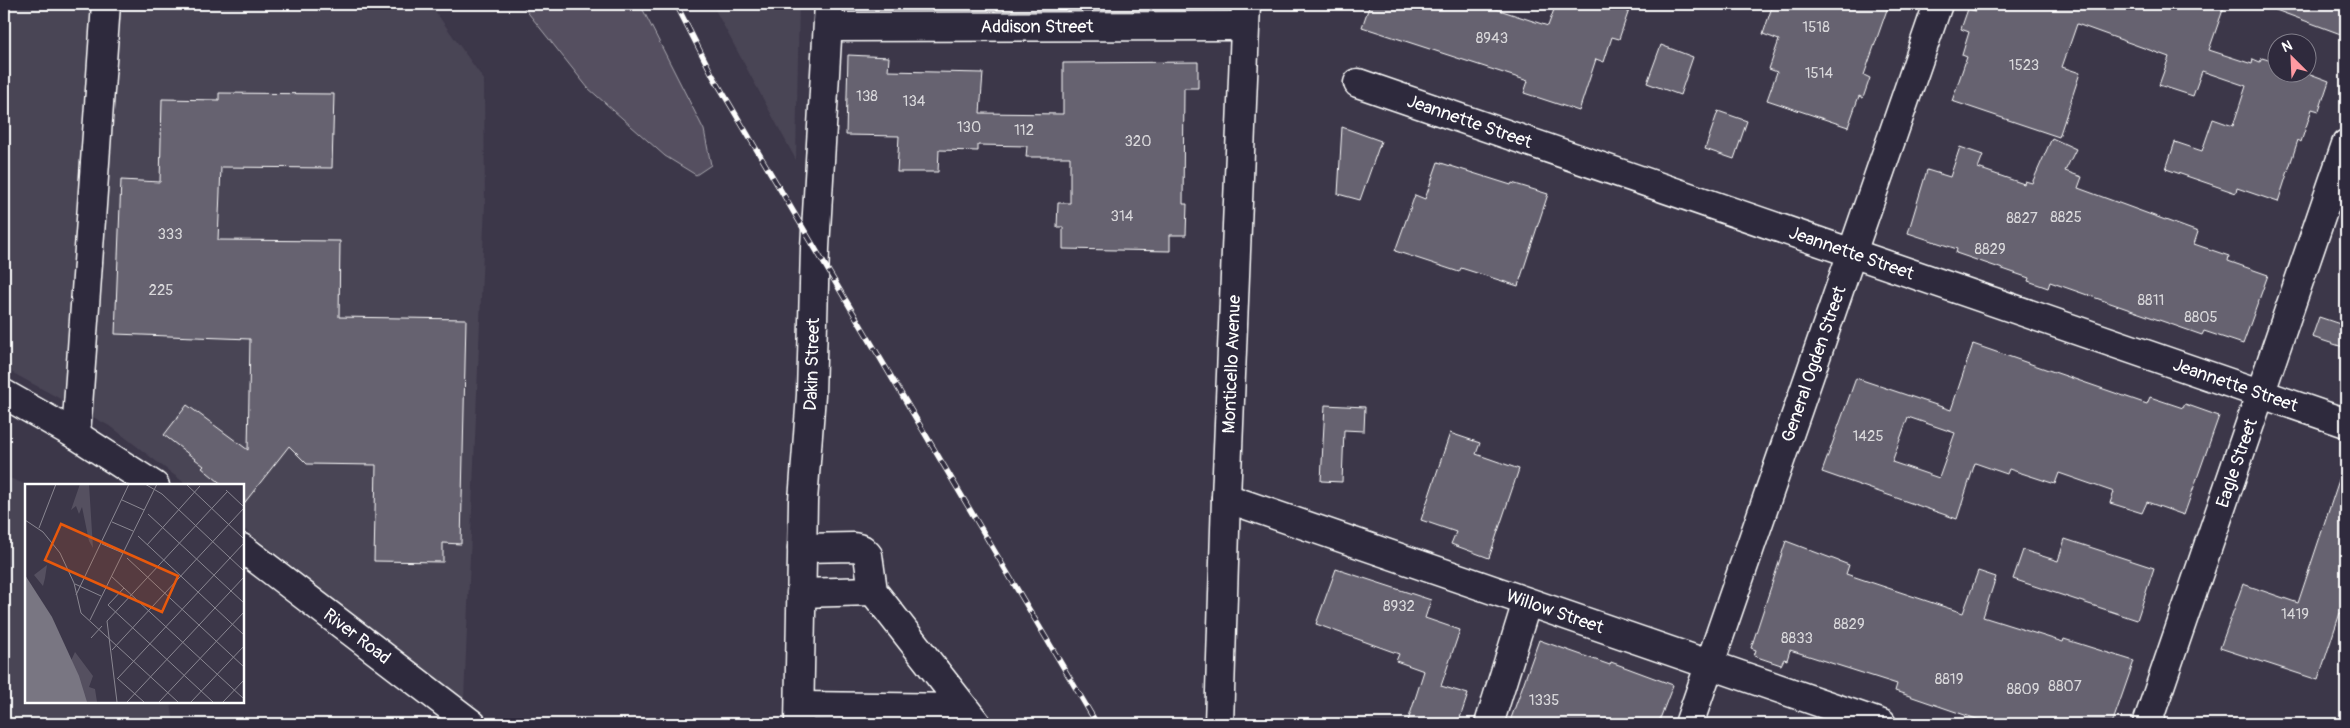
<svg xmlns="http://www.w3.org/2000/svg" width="2350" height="728" font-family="Pangolin,sans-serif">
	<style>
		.built { fill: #494455 }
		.green { fill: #555060; stroke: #aaa8b0 }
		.building { fill: #666270; stroke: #fff; fill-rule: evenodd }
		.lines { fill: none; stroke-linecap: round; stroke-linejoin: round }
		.minor-casing { stroke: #fff; stroke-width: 31 }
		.major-casing { stroke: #fff; stroke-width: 31 }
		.minor { stroke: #2f2a3d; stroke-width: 28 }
		.major { stroke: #2f2a3d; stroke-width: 28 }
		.rail-casing { stroke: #fff; stroke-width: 5.5 }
		.rail { stroke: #2f2a3d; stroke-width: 4; stroke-dasharray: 11; stroke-linecap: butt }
		.labels { text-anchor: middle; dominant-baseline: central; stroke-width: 5; stroke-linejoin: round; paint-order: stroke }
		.number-label { font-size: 15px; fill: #d9d8db }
		.street-label { font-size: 18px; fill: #fff; stroke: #2f2a3d }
		.inset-road { fill: none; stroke: #8a8792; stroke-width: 1 }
		.view { fill: #e8590c; fill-opacity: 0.15; stroke: #e8590c; stroke-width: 2.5 }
		.inset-edge { fill: none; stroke: #fff; stroke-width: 2.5 }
	</style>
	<rect width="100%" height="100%" fill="#3c3749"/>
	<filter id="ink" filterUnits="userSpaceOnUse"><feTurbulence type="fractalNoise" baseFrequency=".02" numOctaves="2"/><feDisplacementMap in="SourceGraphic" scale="10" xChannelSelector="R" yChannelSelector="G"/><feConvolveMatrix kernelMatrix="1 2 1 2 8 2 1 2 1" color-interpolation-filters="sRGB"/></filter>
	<g filter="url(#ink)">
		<g class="built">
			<path d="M 4,4 L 430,4 L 484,80 L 485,204 L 464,700 L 243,528 L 242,486 L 187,485 L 113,428 L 4,368 Z"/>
			<path d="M 712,4 L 799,4 L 796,160 Z"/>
			<path d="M 4,476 L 27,485 L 26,702 L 171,702 L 174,724 L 4,724 Z"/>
		</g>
		<path class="green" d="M 521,4 L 640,4 L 704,130 L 711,165 L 696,175 L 665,156 L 588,88 Z"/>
		<g class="building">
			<path d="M 1370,4 L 1481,4 L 1548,26 L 1556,4 L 1610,4 L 1629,10 L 1619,39 L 1612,37 L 1604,62 L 1596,59 L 1579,111 L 1524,93 L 1528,81 L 1362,27 Z"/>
			<path d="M 1773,4 L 1889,4 L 1864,75 L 1870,78 L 1863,98 L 1859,96 L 1848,127 L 1767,100 L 1777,72 L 1769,69 L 1779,40 L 1763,34 Z"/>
			<path d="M 1977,4 L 2225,4 L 2209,50 L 2252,64 L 2253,59 L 2260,62 L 2262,58 L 2278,63 L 2278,72 L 2305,72 L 2329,81 L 2319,111 L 2312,109 L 2301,142 L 2298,140 L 2278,202 L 2237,188 L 2236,193 L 2166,169 L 2175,142 L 2202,151 L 2213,119 L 2233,126 L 2246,86 L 2202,71 L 2193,96 L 2159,85 L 2169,57 L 2077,24 L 2062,67 L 2080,73 L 2059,137 L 1952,101 L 1967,57 L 1962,55 L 1969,32 L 1961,29 L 1968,9 L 1976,11 Z"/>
			<path d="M 2265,4 L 2346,4 L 2346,36 L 2265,6 Z"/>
			<path d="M 1661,45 L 1693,57 L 1680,95 L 1647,83 Z"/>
			<path d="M 848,55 L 889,57 L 888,71 L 983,73 L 980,113 L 1063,114 L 1063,63 L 1198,62 L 1198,88 L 1184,88 L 1183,204 L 1187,204 L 1186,235 L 1170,235 L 1170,251 L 1063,249 L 1063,227 L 1057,227 L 1058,203 L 1070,203 L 1070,157 L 1026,157 L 1027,146 L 978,145 L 978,151 L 939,150 L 938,172 L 897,172 L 899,136 L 846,135 Z"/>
			<path d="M 219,93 L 334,94 L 332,168 L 221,167 L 218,240 L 340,241 L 339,317 L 466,319 L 461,544 L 443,543 L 443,562 L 374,561 L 376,465 L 307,464 L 289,446 L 242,506 L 242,486 L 224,486 L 202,468 L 204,466 L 164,435 L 187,405 L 248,450 L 250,339 L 115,334 L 121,180 L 160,182 L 162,99 L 219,100 Z"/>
			<path d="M 1718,111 L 1747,121 L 1734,159 L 1705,149 Z"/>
			<path d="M 1342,127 L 1381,141 L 1360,200 L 1338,194 Z"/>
			<path d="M 2052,138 L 2076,149 L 2065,171 L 2082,177 L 2078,188 L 2198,232 L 2194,244 L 2229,256 L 2228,261 L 2268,275 L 2243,344 L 2204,331 L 2202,335 L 2050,282 L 2048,288 L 2028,281 L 2029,278 L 1956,253 L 1957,249 L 1908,233 L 1927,170 L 1950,177 L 1960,147 L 1983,155 L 1978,168 L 2024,184 L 2025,181 L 2032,183 Z"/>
			<path d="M 1438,162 L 1511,185 L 1512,183 L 1548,194 L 1518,286 L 1461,268 L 1459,272 L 1395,251 L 1415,195 L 1425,199 Z"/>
			<path d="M 2319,317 L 2346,326 L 2346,348 L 2312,337 Z"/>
			<path d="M 1973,344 L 2147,404 L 2150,397 L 2183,408 L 2185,404 L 2219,416 L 2184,515 L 2147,502 L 2142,513 L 2110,503 L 2114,492 L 2059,473 L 2055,484 L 2009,469 L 2007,474 L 1975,463 L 1957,519 L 1822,472 L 1856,378 L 1951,410 ZM 1908,417 L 1955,433 L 1939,478 L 1892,462 Z"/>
			<path d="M 1325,405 L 1365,407 L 1364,431 L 1344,430 L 1342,482 L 1321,481 Z"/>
			<path d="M 1450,433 L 1480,443 L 1476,454 L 1519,469 L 1489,558 L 1451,544 L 1456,532 L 1421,520 Z"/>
			<path d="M 2342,471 L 2346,471 L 2346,615 L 2340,613 L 2318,680 L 2220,648 L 2243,584 L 2298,603 Z"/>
			<path d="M 2065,539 L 2154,568 L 2137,620 L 2013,579 L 2023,550 L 2058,561 Z"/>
			<path d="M 1786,541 L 1849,565 L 1846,574 L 1963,613 L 1978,571 L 1996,577 L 1983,617 L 2063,642 L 2064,639 L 2134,661 L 2112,724 L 1991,724 L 1895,691 L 1897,684 L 1790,650 L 1787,660 L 1784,659 L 1781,665 L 1754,656 L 1756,650 L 1751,648 Z"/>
			<path d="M 1336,569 L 1431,600 L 1425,618 L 1460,630 L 1441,686 L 1468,694 L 1458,724 L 1407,724 L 1424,671 L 1396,661 L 1399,654 L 1316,624 Z"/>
			<path d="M 1539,640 L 1610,665 L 1611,662 L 1673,685 L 1658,724 L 1509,724 Z"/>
		</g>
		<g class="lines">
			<g class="minor-casing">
				<g id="minor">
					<path id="s1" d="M 829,27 L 1245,26"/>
					<path id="s2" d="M 1358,83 L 2346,423"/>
					<path d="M 76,435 L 106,4"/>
					<path id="s3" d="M 1226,498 L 1882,724"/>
					<path d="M 802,548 L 854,547 L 862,549 L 868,555 L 873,591 L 977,724"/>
					<path d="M 801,593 L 873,591"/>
					<path d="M 800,706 L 964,708"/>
					<path id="s4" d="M 799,724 L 803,501 L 811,395 L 815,248 L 829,4"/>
					<path id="s5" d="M 1219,724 L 1226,498 L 1246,4"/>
					<path d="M 1489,724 L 1527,602"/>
					<path id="s6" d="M 1689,724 L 1938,4"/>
					<path id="s7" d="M 2147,724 L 2346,144"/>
				</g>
			</g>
			<g class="major-casing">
				<g id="major">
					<path d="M 4,394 L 76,435 L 155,486"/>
					<path id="s8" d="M 242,548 L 472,724"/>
				</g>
			</g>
			<use href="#minor" class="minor"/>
			<use href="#major" class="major"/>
			<g class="rail-casing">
				<path id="rail" d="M 676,4 L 713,76 L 1097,724"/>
			</g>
			<use href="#rail" class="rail"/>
		</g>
	</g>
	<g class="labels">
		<g class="number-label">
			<text x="1816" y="27">1518</text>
			<text x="1492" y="38">8943</text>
			<text x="2024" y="65">1523</text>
			<text x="1819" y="73">1514</text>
			<text x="867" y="96">138</text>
			<text x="914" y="101">134</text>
			<text x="969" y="127">130</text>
			<text x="1024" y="130">112</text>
			<text x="1138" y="141">320</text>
			<text x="1122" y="216">314</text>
			<text x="2066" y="217">8825</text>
			<text x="2022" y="218">8827</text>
			<text x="170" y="234">333</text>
			<text x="1990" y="249">8829</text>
			<text x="161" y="290">225</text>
			<text x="2151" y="300">8811</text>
			<text x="2201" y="317">8805</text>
			<text x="1868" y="436">1425</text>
			<text x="1399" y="606">8932</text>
			<text x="2295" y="614">1419</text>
			<text x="1849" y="624">8829</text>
			<text x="1797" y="638">8833</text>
			<text x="1949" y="679">8819</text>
			<text x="2065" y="686">8807</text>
			<text x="2023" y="689">8809</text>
			<text x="1544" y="700">1335</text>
		</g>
		<g class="street-label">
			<text stroke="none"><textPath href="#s1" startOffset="208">Addison Street</textPath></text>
			<text stroke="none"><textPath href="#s2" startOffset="118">Jeannette Street</textPath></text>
			<text stroke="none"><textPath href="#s2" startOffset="522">Jeannette Street</textPath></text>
			<text stroke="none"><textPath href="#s4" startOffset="360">Dakin Street</textPath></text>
			<text stroke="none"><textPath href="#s5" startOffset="360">Monticello Avenue</textPath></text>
			<text stroke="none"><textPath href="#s6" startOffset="381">General Ogden Street</textPath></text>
			<text stroke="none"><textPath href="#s2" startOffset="928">Jeannette Street</textPath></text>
			<text stroke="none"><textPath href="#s7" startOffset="276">Eagle Street</textPath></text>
			<text stroke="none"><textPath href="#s3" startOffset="348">Willow Street</textPath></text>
			<text stroke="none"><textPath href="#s8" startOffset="145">River Road</textPath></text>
		</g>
	</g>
	<g transform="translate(25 484)">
		<rect width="219" height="219" fill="#3c3749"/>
		<path d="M 55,0 L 64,0 L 68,64 L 64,57 L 57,23 L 54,30 L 51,22 L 46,26 ZM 22,81 L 20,94 L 18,102 L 9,91 ZM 50,168 L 68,192 L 64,203 L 70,205 L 72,218 L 60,218 L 45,179 Z" fill="#555060"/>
		<path d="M 0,91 L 27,133 L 54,192 L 62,218 L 0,218 Z" fill="#797682"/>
		<path class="inset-road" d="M 120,0 L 137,10 L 219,87M 161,0 L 219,55M 201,6 L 219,23M 97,16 L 119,26M 123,30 L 219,119M 0,36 L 18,48 L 35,69 L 49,99 L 56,129 L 153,218M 87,38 L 108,47M 14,44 L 31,0M 113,52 L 219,151M 77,60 L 98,69M 122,61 L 175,2M 102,74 L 219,183M 86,92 L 219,215M 50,100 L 76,112M 99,104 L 83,121 L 188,218M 51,111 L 104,0M 65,136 L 132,0M 66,154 L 77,142M 87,166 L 219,24M 92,194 L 119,218M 93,194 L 219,59M 92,218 L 82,137 L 202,8M 102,218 L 219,93M 134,218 L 219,128M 166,218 L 219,162M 198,218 L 219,196"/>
		<path class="view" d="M 36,40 L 153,92 L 137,128 L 20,76 Z"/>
		<rect width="219" height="219" class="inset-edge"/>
	</g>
	<rect width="2350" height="728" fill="none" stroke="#2f2a3d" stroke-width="20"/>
	<rect x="10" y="10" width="2330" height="708" fill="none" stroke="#fff" stroke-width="2" filter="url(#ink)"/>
	<g transform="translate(2292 58) rotate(336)"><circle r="24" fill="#2f2a3d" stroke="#827f8b"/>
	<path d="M0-4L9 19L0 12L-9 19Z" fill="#ff9aa2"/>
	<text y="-8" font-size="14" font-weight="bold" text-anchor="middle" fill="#ffffff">N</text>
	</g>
</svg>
